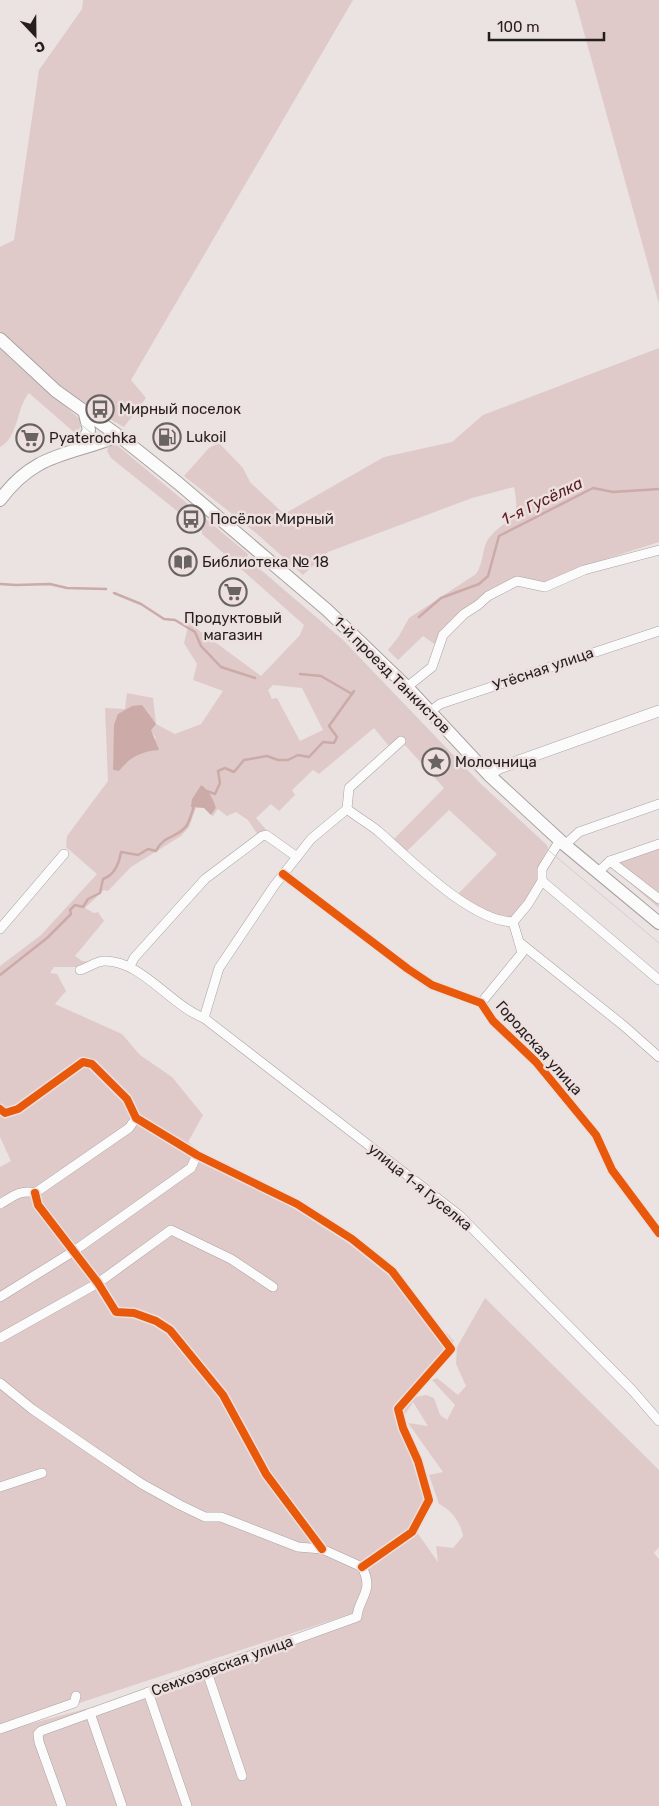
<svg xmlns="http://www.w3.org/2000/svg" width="659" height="1806" font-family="Rubik,sans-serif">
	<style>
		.green { fill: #dfcac9; fill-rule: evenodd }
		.water { fill: #ccaaa8 }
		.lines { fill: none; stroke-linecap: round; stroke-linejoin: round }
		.stream { stroke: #ccaaa8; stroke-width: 2.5 }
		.minor-casing { stroke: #a8a3a2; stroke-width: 10 }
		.tertiary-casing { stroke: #a8a3a2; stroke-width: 12 }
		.secondary-casing { stroke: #a8a3a2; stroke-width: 14 }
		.minor { stroke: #fcfbfb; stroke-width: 9 }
		.tertiary { stroke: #fcfbfb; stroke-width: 11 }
		.secondary { stroke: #fcfbfb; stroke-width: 12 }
		.tram { stroke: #d0cece; stroke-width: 1 }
		.cycleway-casing { stroke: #ede0df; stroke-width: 11 }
		.cycleway { stroke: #e8590c; stroke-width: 8 }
		.labels { text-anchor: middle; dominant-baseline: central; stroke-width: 5; stroke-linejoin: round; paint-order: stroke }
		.poi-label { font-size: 15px; fill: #241f1f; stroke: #ede0df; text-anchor: start }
		.street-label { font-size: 15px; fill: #241f1f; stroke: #ede0df }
		.water-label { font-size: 16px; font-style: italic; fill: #551c1d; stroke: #ede0df }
	</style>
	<rect width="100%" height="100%" fill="#eae3e2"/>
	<g class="green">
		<path d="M 83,0 L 353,0 L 131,380 L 146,398 L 124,427 C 76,400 37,372 0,331 L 0,247 L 14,240 L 39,70 L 82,9 Z"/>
		<path d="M 575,0 L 659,0 L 659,304 Z"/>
		<path d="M 0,346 L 10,358 L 80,419 L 81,426 L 76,434 L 29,393 C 16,408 19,437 0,447 Z"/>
		<path d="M 659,348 L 659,542 L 581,567 L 545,583 L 516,577 L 490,589 L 463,612 L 436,645 L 423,636 L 398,660 L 388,650 L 399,636 L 409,618 L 476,574 C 484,563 482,546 489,538 C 507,515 522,526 514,487 L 472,498 L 328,552 L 303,575 L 256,533 L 184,476 L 209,448 L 219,443 L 243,468 L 250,482 L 284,514 L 384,457 L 452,442 L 483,415 Z"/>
		<path d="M 113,445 L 118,446 L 248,554 L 247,558 L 343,640 L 481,784 L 547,845 L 548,848 L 537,869 L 540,874 L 530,894 L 512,918 L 484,912 L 457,895 L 497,854 L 449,810 L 406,852 L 393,840 L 444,788 L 404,744 L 388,745 L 374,728 L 319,774 L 313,770 L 292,790 L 295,795 L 279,811 L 271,804 L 256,818 L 269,833 L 258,835 L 248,820 L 236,812 L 227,816 L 218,809 L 213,816 L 211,815 L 216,808 L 207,790 L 201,785 L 192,799 L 193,807 L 196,808 L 189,827 L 181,836 L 131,867 L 108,891 L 104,890 L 85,908 L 94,913 L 98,912 L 104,921 L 75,956 L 82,961 L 90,962 L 83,967 L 54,967 L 50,973 L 57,974 L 66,991 L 55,1004 L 122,1034 L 140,1055 L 172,1077 L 203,1115 L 188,1142 L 201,1152 L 296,1201 L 404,1288 L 454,1341 L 416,1397 L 426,1395 L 434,1398 L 440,1415 L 447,1420 L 455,1405 L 432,1380 L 437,1378 L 458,1395 L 466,1386 L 456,1364 L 457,1347 L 485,1298 L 659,1470 L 659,1547 L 654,1553 L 659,1559 L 659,1806 L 0,1806 L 0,1732 L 148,1692 L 357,1612 L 0,1729 L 0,1167 L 11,1161 L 0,1137 L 0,966 L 41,935 L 97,874 L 66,847 L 67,836 L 108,781 L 105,708 L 125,709 L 127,693 L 153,698 L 156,724 L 175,734 L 201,724 L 223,691 L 193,680 L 197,664 L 184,643 L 189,623 L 261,676 L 300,635 L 304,625 L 202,534 L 202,531 L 111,458 L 107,451 L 108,448 ZM 273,685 L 302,688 L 323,730 L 300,741 L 277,698 L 272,699 L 268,690 ZM 132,706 L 156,738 C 144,750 129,758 119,771 L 113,770 C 114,749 114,719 132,706 ZM 413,1402 L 428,1426 L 408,1423 L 443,1472 L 429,1475 L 439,1504 C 452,1511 460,1521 463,1536 L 453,1548 L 436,1546 L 438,1562 L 416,1531 L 429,1511 L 399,1423 Z"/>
		<path d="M 659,846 L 659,908 L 609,865 Z"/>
	</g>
	<g class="water">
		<path d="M 142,705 L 156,724 L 151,730 L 159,750 C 142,751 130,757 119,771 L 113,770 L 114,725 L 118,714 L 132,706 Z"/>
		<path d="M 201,785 C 209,790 213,799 216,808 L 211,815 L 204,808 L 191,807 L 192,799 Z"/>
	</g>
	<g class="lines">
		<g class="stream">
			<path d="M 0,584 L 16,585 L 50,584 L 67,588 L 106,589"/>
			<path d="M 114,593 L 141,604 L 164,619 L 175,620 L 195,632 L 201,646 L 221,667 L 255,678"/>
			<path d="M 419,617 L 441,598 L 479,584 L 488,576 L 499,536 L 593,488 L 613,492 L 659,489"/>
			<path d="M 300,674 L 321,676 L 352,694"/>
			<path d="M 204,790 L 215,794 L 220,783 L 218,771 L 225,768 L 234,772 L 244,760 L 267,756 L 278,760 L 288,760 L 298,755 L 309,757 L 323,742 L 334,743 L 337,737 L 329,726 L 354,691"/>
			<path d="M 0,975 L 47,938 L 71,914 L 70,910 L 75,905 L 83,907 L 88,899 L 100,893 L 103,879 C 115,875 119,864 121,852 L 138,855 L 148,849 L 156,851 C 164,834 179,838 187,825 C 190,820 192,812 194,806"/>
		</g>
		<g class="minor-casing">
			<g id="minor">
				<path d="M 407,687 L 432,667 L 443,635 L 464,614 L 478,605 L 488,596 L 517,581 L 545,587 L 584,570 L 659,550"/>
				<path d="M 430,712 L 440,704 L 659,631"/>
				<path d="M 401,741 L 349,788 L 347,809 C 357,817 368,823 378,831 C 410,859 470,921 513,922 L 528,904 L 542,881 L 542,869 L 560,840"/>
				<path d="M 565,845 L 579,832 L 659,804"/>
				<path d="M 610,861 L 659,899"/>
				<path d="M 598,872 L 610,861 L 659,844"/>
				<path d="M 283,874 L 408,969 L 432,985 L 481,1003 L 493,1021 L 536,1062 L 596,1135 L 612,1170 L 659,1233"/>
				<path d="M 542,881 L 659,980"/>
				<path d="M 513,922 L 519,942 L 624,1026 L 659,1057"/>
				<path d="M 0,929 L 64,854"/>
				<path d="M 130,966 L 134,958 L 205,879 L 262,836 L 266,835 L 297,857"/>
				<path d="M 80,970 C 88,968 96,961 105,961 C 142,961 170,1005 204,1018 L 459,1215 L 632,1390 L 659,1421"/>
				<path d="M 481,1003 L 522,953 L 519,942"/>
				<path d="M 204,1018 L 219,968 L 274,886 L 311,839 L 347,809"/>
				<path d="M 0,1109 L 5,1113 L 18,1109 L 83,1062 L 92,1064 L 127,1099 L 136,1118 L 197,1155 L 297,1204 L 352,1239 L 392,1271 L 451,1349 L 398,1409 L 403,1428 L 418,1461 L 429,1500 L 412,1532 L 362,1567"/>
				<path d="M 35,1193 L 38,1205 L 98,1283 L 116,1312 L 134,1313 L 156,1321 L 170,1330 L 223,1395 L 266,1474 L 322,1549"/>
				<path d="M 0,1204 C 12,1197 21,1189 35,1193 L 129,1128 L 136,1118"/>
				<path d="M 0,1297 L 74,1251 L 191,1168 L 197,1155"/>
				<path d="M 0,1338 L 98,1283 L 171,1230 L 231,1259 L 273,1287"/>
				<path d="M 0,1383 L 32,1409 L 93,1451 L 142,1484 L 180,1505 L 205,1517 L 221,1517 L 298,1547 L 322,1549 L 362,1567"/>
				<path d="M 0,1487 L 42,1473"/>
				<path d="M 207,1672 L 242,1776"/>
				<path d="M 148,1692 L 187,1806"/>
				<path d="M 90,1713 L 122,1806"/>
				<path d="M 0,1729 L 74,1703 L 76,1696"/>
				<path d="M 62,1806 L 39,1742 L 38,1734 L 41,1731 L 357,1617 C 358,1598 375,1592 362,1567"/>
			</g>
		</g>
		<g class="tertiary-casing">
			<path id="tertiary" d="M 489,775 L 499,768 L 659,711"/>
		</g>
		<g class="secondary-casing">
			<g id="secondary">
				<path d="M 0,339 L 56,391 L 123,439 L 178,483 L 327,610 L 407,687 L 489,775 L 565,845 L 659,923"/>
				<path d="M 80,447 L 89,430 L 85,414"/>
				<path d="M 0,500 C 35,452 69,456 118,436"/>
			</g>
		</g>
		<use href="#minor" class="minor"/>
		<use href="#tertiary" class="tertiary"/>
		<use href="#secondary" class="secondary"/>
		<path class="tram" d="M 0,352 L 54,403 L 125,460 L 338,639 L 461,769 L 523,829 L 659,943"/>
		<g class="cycleway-casing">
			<g id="cycleway">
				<path d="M 283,874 L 408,969 L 432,985 L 481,1003 L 493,1021 L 536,1062 L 596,1135 L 612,1170 L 659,1233"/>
				<path d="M 0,1109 L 5,1113 L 18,1109 L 83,1062 L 92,1064 L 127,1099 L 136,1118 L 197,1155 L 297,1204 L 352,1239 L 392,1271 L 451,1349 L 398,1409 L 403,1428 L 418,1461 L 429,1500 L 412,1532 L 362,1567"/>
				<path d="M 35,1193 L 38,1205 L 98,1283 L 116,1312 L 134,1313 L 156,1321 L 170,1330 L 223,1395 L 266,1474 L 322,1549"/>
			</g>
		</g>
		<use href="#cycleway" class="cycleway"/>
	</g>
	<defs>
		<g id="bus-ring" transform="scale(1.4375)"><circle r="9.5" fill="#ede0df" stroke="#696463" stroke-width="1.5"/><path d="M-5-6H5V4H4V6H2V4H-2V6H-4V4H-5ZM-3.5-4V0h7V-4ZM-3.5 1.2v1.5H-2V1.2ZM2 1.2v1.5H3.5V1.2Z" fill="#696463"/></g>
		<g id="fuel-ring" transform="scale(1.4375)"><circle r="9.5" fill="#ede0df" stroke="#696463" stroke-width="1.5"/><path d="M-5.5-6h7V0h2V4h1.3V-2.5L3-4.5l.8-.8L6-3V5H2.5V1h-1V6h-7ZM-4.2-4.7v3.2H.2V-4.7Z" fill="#696463"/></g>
		<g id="supermarket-ring" transform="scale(1.4375)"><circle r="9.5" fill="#ede0df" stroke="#696463" stroke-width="1.5"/><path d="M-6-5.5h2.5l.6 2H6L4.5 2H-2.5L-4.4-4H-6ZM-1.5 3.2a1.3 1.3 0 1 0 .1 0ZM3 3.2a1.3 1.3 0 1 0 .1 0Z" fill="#696463"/></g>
		<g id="library-ring" transform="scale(1.4375)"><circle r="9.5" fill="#ede0df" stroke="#696463" stroke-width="1.5"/><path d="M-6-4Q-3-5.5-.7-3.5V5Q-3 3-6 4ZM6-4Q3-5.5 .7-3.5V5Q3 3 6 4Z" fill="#696463"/></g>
		<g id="sight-ring" transform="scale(1.4375)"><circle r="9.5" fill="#ede0df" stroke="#696463" stroke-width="1.5"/><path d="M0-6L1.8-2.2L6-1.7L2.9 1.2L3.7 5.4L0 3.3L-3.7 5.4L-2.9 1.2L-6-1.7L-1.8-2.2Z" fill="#696463"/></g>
	</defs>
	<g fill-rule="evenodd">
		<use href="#bus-ring" x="100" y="409"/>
		<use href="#fuel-ring" x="167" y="437"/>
		<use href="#supermarket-ring" x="30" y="438"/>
		<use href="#bus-ring" x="191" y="519"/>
		<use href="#library-ring" x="183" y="562"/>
		<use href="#supermarket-ring" x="233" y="592"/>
		<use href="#sight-ring" x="436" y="762"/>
	</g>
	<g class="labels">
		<g class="poi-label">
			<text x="119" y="409">Мирный поселок</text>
			<text x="186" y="437">Lukoil</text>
			<text x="49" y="438">Pyaterochka</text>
			<text x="210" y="519">Посёлок Мирный</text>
			<text x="202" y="562">Библиотека № 18</text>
			<text x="233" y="618" text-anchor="middle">Продуктовый<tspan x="233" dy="17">магазин</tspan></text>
			<text x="455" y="762">Молочница</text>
		</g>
		<g class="street-label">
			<text transform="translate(543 669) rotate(-19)">Утёсная улица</text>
			<text transform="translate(392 675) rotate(45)">1-й проезд Танкистов</text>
			<text transform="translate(539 1048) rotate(48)">Городская улица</text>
			<text transform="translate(420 1187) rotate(39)">улица 1-я Гуселка</text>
			<text transform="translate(222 1666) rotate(-20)">Семхозовская улица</text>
		</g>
		<g class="water-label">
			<text transform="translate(542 501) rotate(-26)">1-я Гусёлка</text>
		</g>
	</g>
	<g transform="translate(35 35) rotate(158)" stroke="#ede0df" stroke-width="4" paint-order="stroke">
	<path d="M0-4L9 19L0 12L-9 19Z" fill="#241f1f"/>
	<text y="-8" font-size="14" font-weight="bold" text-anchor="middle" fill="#241f1f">С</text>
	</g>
	<path d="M489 32v8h115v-8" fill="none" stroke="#241f1f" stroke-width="2.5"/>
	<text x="497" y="32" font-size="15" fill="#241f1f" stroke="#ede0df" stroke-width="4" paint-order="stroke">100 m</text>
</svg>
